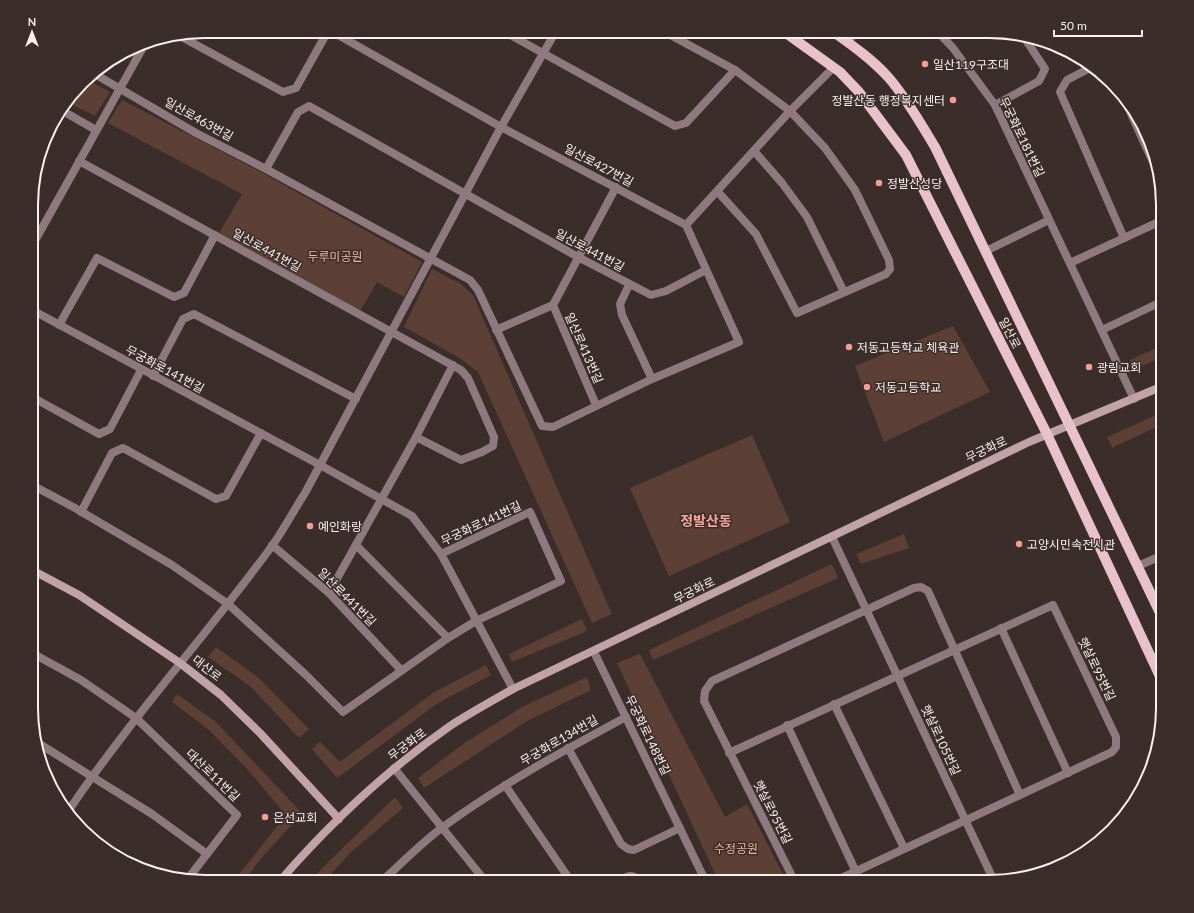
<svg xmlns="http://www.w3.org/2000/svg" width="1194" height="913" font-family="Lato,'Noto Sans KR',sans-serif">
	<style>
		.green { fill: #5d4035 }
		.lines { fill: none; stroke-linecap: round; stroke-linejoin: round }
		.minor { stroke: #8d797e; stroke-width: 8 }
		.secondary { stroke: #c0a2a9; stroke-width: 8 }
		.primary { stroke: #e8c1ca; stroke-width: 10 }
		.poi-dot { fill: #f59c93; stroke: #3b2e2a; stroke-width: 1.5 }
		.labels { text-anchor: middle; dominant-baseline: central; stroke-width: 3; stroke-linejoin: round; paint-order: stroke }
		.poi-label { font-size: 12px; fill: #faf1ee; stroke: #3b2e2a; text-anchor: start }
		.street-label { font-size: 12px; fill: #faf1ee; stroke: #3b2e2a }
		.park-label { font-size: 12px; fill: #f5b399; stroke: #3b2e2a }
		.quarter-label { font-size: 14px; font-weight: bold; fill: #f9a69d; stroke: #3b2e2a }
		.rim { fill: none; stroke: #faf1ee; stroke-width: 2 }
	</style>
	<rect width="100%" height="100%" fill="#3b2e2a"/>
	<g class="green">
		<path d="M 86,79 L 110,92 L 95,116 L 67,102 Z"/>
		<path d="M 122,100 L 259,171 L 422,262 L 404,297 L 377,282 L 360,311 L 219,233 L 242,194 L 108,123 Z"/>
		<path d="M 432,269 L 461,284 L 473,295 L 612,614 L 592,623 L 478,372 L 458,357 L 404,327 Z"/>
		<path d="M 953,326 L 990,392 L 884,442 L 855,366 Z"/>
		<path d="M 1163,345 L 1163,357 L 1134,369 L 1130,360 Z"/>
		<path d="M 1163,412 L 1163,424 L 1112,448 L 1107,437 Z"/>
		<path d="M 752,435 L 790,522 L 669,576 L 630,488 Z"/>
		<path d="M 904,534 L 909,548 L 861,564 L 856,554 Z"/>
		<path d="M 832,564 L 838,578 L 653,660 L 649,650 Z"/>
		<path d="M 582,619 L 587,631 L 512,662 L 509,654 Z"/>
		<path d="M 216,647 L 260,679 L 309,729 L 299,738 L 250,686 L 208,657 Z"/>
		<path d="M 640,654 L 725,817 L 747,804 L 787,882 L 719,882 L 617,663 Z"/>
		<path d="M 486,665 L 491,675 L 438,703 L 337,778 L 312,749 L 320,742 L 340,762 L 433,693 Z"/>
		<path d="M 587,677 L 591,690 L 527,721 L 424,788 L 418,778 L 466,742 L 524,706 Z"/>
		<path d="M 177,694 L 216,722 L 302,813 L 258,862 L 244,882 L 233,882 L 286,815 L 248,770 L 209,730 L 172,702 Z"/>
		<path d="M 395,797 L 403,808 L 350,853 L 324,882 L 308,882 Z"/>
	</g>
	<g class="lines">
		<g class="minor">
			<path d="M 331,31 L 501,127 L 686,225 L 790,111 L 834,67"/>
			<path d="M 503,31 L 675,126 L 686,123 L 735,70"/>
			<path d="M 663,31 L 735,70 L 790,111 L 825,148 L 855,190 L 889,260 L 890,269 L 886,274 L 797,313 L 756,234 L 718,192"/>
			<path d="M 937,31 L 953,48 L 995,105 L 1134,399"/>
			<path d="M 178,35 L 283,92 L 296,88 L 328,31"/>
			<path d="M 847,42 L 857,31"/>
			<path d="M 1092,67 L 1067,80 L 1060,92 L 1124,238"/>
			<path d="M 93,73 L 196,133 L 266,169 L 470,280 L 478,290 L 542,426 L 553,427 L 652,379 L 739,342 L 686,225"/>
			<path d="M 995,105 L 1039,81 L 1045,69 L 1024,37"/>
			<path d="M 1128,107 L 1152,160"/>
			<path d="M 61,110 L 96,130"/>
			<path d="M 754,151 L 782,183 L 807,217 L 844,292"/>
			<path d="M 79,161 L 461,370 L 468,378 L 494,437 L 493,446 L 482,452 L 461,460 L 416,437"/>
			<path d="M 266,169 L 298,112 L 309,106 L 578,257 L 651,295 L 666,291 L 706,270"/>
			<path d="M 32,246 L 146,42"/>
			<path d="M 986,251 L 1049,220"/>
			<path d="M 1070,263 L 1163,220"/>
			<path d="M 629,285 L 620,304 L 622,315 L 652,379"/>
			<path d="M 32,310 L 320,465 L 412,516 L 441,554 L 513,689"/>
			<path d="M 59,325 L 97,258 L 174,297 L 184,293 L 215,235"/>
			<path d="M 496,330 L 553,305"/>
			<path d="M 1102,330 L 1163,301"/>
			<path d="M 153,376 L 183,319 L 194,314 L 356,399"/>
			<path d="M 32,397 L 99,434 L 110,429 L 141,370"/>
			<path d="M 596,405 L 553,305 L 616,187"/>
			<path d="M 32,485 L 75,508 L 172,565 L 228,604 L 306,675 L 343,712 L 448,638 L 476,621 L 561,581 L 530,512 L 441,554"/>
			<path d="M 81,512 L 112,453 L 123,448 L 216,499 L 226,496 L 261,433"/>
			<path d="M 832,537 L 994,881"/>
			<path d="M 272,545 L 329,593 L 401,670"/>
			<path d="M 356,545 L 448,638"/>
			<path d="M 1138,566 L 1163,555"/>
			<path d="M 329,593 L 416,437 L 453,365"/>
			<path d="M 1001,628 L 1068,773"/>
			<path d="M 594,652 L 706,882"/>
			<path d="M 32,653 L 81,680 L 136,718 L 237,815 L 187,880"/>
			<path d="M 834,704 L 904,848"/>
			<path d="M 787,725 L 856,872"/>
			<path d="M 38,743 L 152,814 L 207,854"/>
			<path d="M 568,748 L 621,844 L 628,849 L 634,850 L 680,828"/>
			<path d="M 729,753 L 1053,605 L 1116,737 L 1116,747 L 1112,752 L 833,882"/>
			<path d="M 394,768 L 486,882"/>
			<path d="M 505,785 L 568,877 L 569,882"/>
			<path d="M 69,810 C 131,718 206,636 272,546 C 284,529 294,510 305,493 L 501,127 L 556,31"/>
			<path d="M 381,882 C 401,864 421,843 443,827 C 500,785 563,751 626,717"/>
			<path d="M 617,882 C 627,876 632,872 641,882"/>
			<path d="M 795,882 L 704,701 L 705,691 L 712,681 L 914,588 L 921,587 L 928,591 L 1020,795"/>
		</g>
		<g class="secondary">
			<path d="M 32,570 L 79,595 L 180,663 L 221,695 L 260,733 L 339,819"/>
			<path d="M 279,882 C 329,824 387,770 450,726 C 470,713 492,701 513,689 L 1029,442 L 1163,386"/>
		</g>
		<g class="primary">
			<path d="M 783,31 L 840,72 L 859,92 L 906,155 L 1047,434 L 1163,683"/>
			<path d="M 832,31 C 852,45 873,60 889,78 C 907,99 921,124 935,147 L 1163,619"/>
		</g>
	</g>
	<g class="poi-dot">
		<circle cx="925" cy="64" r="4"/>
		<circle cx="953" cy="100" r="4"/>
		<circle cx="879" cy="183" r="4"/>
		<circle cx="849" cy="347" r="4"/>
		<circle cx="1089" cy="367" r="4"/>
		<circle cx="867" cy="387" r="4"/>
		<circle cx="310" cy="526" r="4"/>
		<circle cx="1019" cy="544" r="4"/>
		<circle cx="265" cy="817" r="4"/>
	</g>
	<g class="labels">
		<g class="poi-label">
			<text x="933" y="64">일산119구조대</text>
			<text x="945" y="100" text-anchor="end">정발산동 행정복지센터</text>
			<text x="887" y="183">정발산성당</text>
			<text x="857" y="347">저동고등학교 체육관</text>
			<text x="1097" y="367">광림교회</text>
			<text x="875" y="387">저동고등학교</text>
			<text x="318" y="526">예인화랑</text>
			<text x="1027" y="544">고양시민속전시관</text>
			<text x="273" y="817">은선교회</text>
		</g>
		<g class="street-label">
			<text transform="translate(199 119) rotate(29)">일산로463번길</text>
			<text transform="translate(1022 137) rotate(64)">무궁화로181번길</text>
			<text transform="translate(599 165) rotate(28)">일산로427번길</text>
			<text transform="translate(267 250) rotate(29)">일산로441번길</text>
			<text transform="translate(590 250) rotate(28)">일산로441번길</text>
			<text transform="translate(1010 333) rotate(63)">일산로</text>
			<text transform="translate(584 348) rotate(66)">일산로413번길</text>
			<text transform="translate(165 369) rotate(28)">무궁화로141번길</text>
			<text transform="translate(986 449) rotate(-25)">무궁화로</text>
			<text transform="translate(481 523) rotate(-25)">무궁화로141번길</text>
			<text transform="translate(694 590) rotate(-26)">무궁화로</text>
			<text transform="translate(347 597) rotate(45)">일산로441번길</text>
			<text transform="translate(207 668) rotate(38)">대산로</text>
			<text transform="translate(1097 669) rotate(64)">햇살로95번길</text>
			<text transform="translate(648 735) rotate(64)">무궁화로148번길</text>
			<text transform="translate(559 740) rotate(-30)">무궁화로134번길</text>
			<text transform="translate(941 740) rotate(65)">햇살로105번길</text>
			<text transform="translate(407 744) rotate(-37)">무궁화로</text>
			<text transform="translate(213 775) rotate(44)">대산로11번길</text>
			<text transform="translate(773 812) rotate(63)">햇살로95번길</text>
		</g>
		<g class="park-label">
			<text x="335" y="256">두루미공원</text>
			<text x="736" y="848">수정공원</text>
		</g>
		<g class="quarter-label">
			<text x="706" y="520">정발산동</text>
		</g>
	</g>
	<path d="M0 0H1194V913H0ZM205 38H989A167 167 0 0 1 1156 205V708A167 167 0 0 1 989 875H205A167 167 0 0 1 38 708V205A167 167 0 0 1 205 38Z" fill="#3b2e2a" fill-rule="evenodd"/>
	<path class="rim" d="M205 38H989A167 167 0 0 1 1156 205V708A167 167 0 0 1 989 875H205A167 167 0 0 1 38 708V205A167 167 0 0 1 205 38Z"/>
	<g transform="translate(32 32)" stroke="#3b2e2a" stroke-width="3" paint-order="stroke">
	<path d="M0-3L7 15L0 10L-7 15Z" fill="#faf1ee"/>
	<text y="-6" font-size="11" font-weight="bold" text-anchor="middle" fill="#faf1ee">N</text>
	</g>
	<path d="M1054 30v6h88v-6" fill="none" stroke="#faf1ee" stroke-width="2"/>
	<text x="1060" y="30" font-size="12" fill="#faf1ee" stroke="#3b2e2a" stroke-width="3" paint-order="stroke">50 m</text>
</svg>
